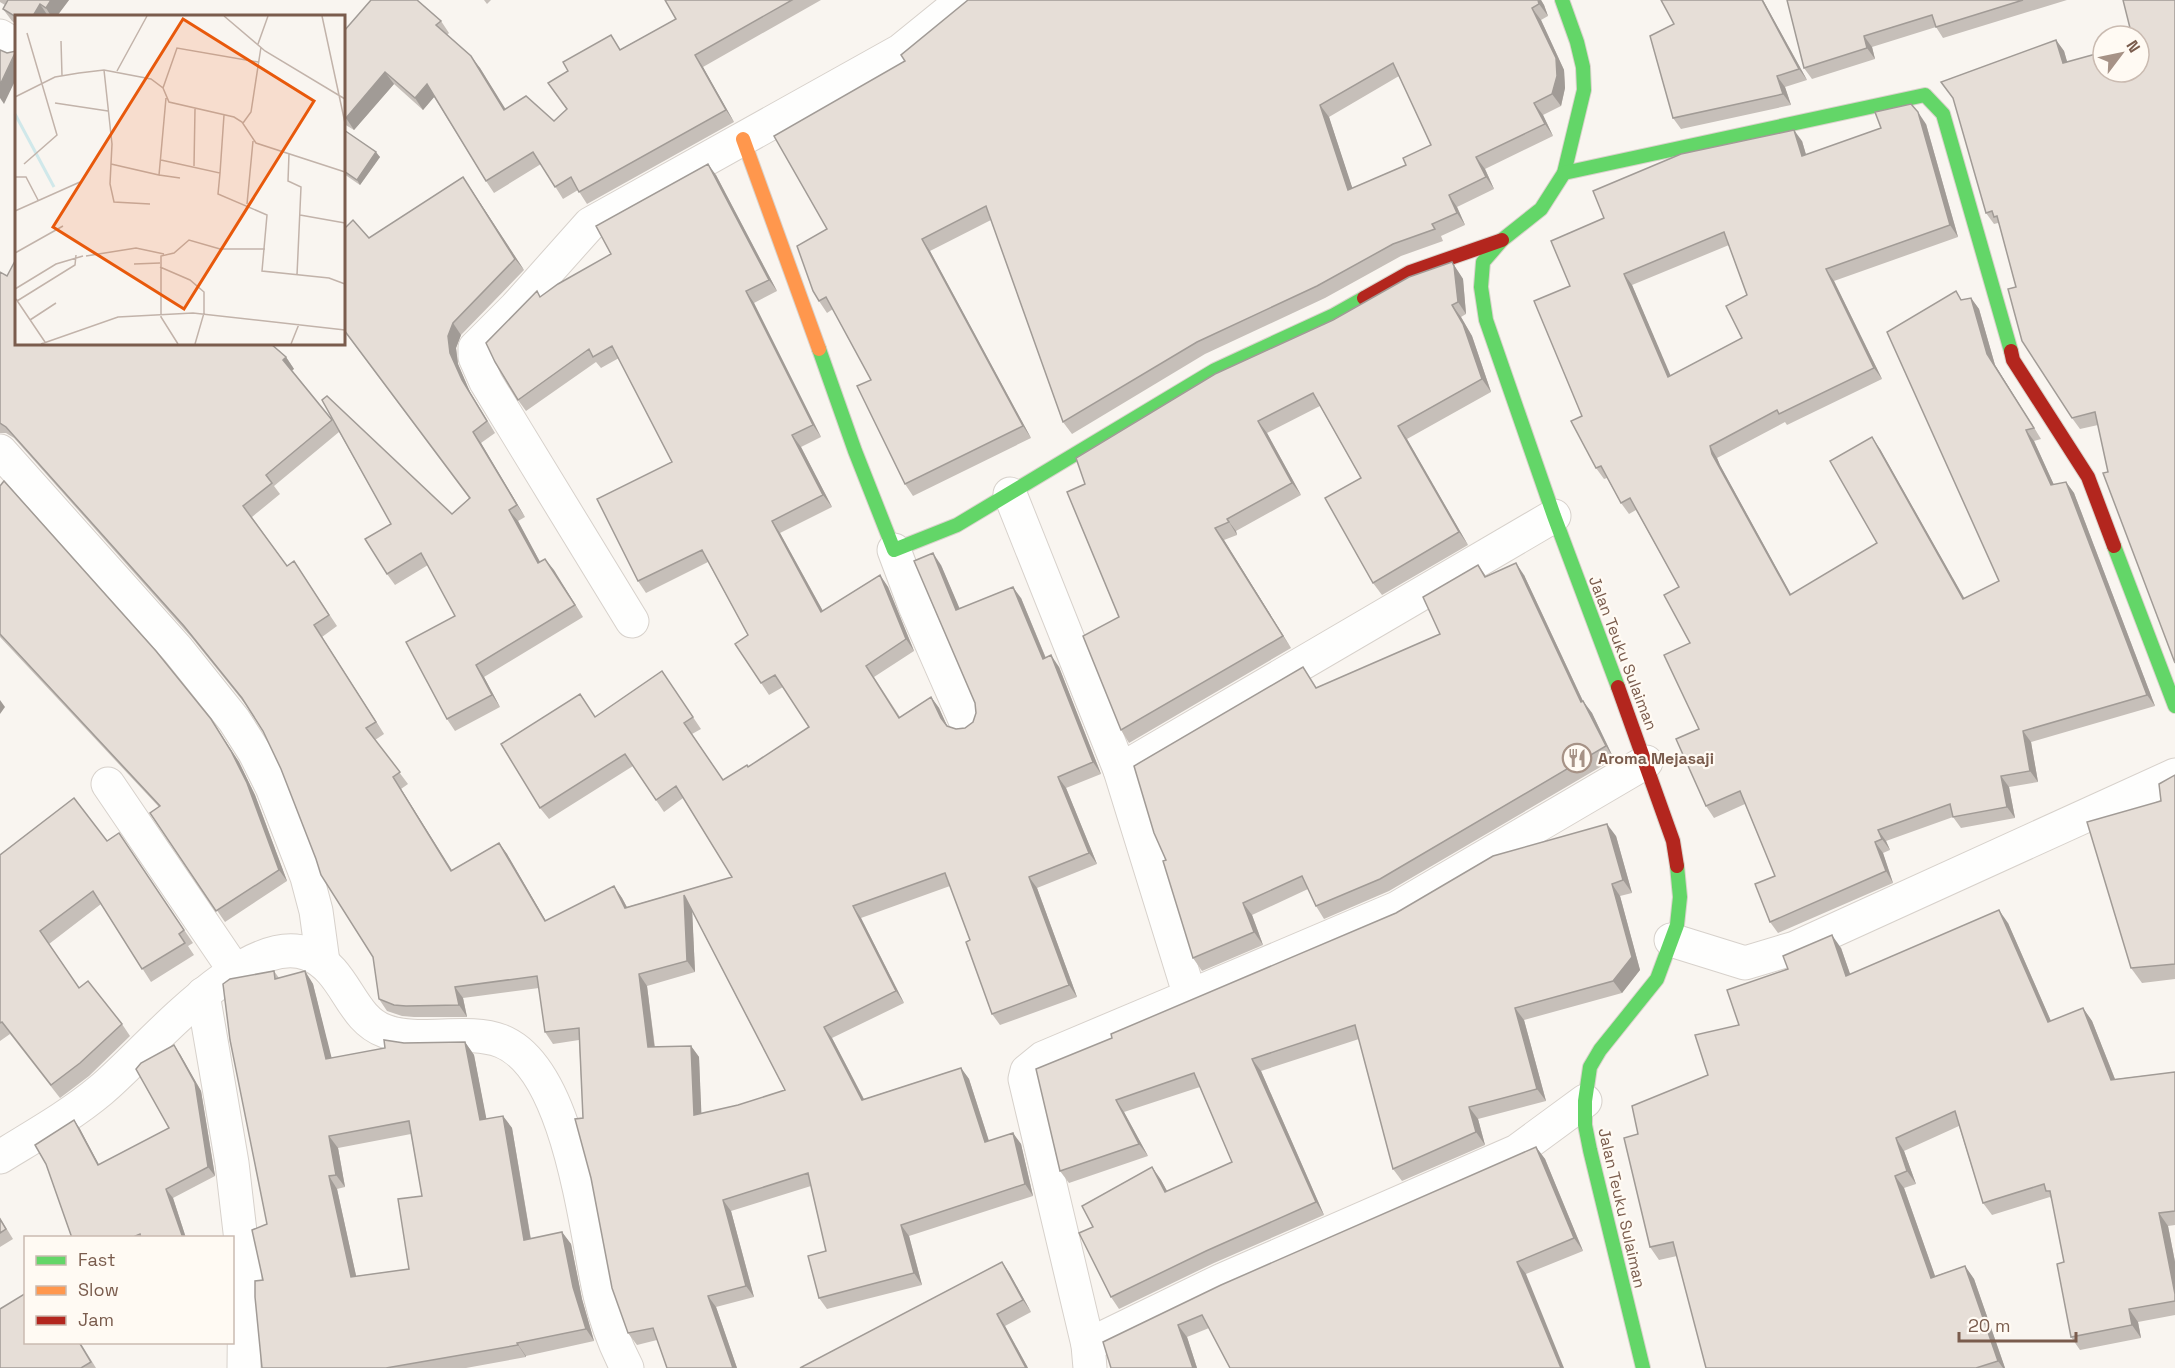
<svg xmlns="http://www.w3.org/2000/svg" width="2175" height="1368" font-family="'Space Grotesk',sans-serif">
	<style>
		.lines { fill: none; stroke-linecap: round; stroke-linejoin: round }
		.street-casing { stroke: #d7d1cb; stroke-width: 35 }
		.fast-casing { stroke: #d9d2cb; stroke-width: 16 }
		.slow-casing { stroke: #d9d2cb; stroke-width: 16 }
		.jam-casing { stroke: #d9d2cb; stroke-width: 16 }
		.street { stroke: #fefefd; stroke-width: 33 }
		.fast { stroke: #63d668; stroke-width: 14 }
		.slow { stroke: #ff974d; stroke-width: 14 }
		.jam { stroke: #b3261e; stroke-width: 14 }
		.wall { fill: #c6bfb9; fill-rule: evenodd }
		.shaded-wall { fill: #a19b96 }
		.building { fill: #e6ded7; stroke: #a19b96; stroke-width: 1.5; fill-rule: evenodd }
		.labels { text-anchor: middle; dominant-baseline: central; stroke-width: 4.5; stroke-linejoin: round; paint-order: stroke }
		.street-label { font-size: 16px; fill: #7a5c4d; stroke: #fffaf3 }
		.poi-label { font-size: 16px; font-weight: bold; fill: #7a5c4d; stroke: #fffaf3; text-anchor: start }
		.inset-river { fill: none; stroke: #d0e8ea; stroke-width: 3 }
		.inset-road { fill: none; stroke: #c2b3aa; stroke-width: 1.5 }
		.view { fill: #e8590c; fill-opacity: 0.15; stroke: #e8590c; stroke-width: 3 }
		.inset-edge { fill: none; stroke: #7a5c4d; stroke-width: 3 }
	</style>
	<rect width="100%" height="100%" fill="#f9f5f0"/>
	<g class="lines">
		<g class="street-casing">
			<g id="street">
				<path d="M 0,36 L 16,46"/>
				<path d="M 0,451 L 178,650 L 234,720 L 255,753 L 272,787 L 307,877 L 316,911 L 323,962"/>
				<path d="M 1010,494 L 1120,770 L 1190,996 L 1043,1058 L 1027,1071 L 1025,1079 L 1088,1345 L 1090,1368"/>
				<path d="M 894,550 L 915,606 L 966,722"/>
				<path d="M 632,621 L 486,382 L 475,357 L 475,348 L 516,307 L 590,224 L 900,51 L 963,0"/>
				<path d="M 1120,770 L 1554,516"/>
				<path d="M 108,784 L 235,971"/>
				<path d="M 1671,940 L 1745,963 L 1795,948 L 2175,775"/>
				<path d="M 203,994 L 232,1163 L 245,1275 L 244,1368"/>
				<path d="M 1190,996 L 1397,908 L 1646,762"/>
				<path d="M 0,1157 C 34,1136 70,1116 101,1090 C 145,1054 246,929 308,954 C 347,970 349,1018 385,1031 C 419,1044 467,1028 501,1041 C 570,1068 585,1230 600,1295 C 606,1321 615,1345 627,1368"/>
				<path d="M 1088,1345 L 1222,1280 L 1517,1151 L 1585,1101"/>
			</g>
		</g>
		<g class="fast-casing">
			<g id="fast">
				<path d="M 1562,0 L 1577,42 L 1583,67 L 1584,90 L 1564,173 L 1541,209 L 1502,240 L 1483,262 L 1481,287 L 1486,320 L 1554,516 L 1618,687"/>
				<path d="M 1564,173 L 1925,95 L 1943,114 L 2011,351"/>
				<path d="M 819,349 L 855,451 L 894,550 L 957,525 L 1215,370 L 1334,315 L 1364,298"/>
				<path d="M 2114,546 L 2175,706"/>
				<path d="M 1643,1368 L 1590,1150 L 1585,1125 L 1585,1101 L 1590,1067 L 1600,1050 L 1657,979 L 1677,925 L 1680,897 L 1677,866"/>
			</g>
		</g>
		<g class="slow-casing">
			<path id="slow" d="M 743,139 L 819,349"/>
		</g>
		<g class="jam-casing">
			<g id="jam">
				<path d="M 1364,298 L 1410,272 L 1502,240"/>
				<path d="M 2011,351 L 2013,360 L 2088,477 L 2114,546"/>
				<path d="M 1618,687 L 1673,841 L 1677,866"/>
			</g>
		</g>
		<use href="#street" class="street"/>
		<use href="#fast" class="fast"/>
		<use href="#slow" class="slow"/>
		<use href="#jam" class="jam"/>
	</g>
	<g class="wall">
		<path d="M 0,0 L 69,0 L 57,16 L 16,16 L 16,24 L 12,21 L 3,9 L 5,5 L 0,2 Z"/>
		<path d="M 484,0 L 491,0 L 487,4 Z"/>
		<path d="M 665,0 L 821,0 L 703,67 L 734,122 L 587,204 L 578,190 L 563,199 L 541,164 L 494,193 L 486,181 L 434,97 L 423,110 L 394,84 L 354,130 L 344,124 L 344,31 L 441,21 L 449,33 L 447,35 L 480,68 L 505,109 L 554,121 L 567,109 L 548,83 L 621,49 L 676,19 Z"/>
		<path d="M 1541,0 L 1544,5 L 1548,16 L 1541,20 L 1564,70 L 1565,88 L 1561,106 L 1543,115 L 1553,136 L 1485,169 L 1494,189 L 1457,207 L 1465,225 L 1441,236 L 1443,241 L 1401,256 L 1325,298 L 1205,354 L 1072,434 L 1063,422 L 991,220 L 930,251 L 1031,438 L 913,496 L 905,484 L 871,380 L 833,309 L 827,313 L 819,301 L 827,229 L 905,61 L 967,2 ZM 1399,76 L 1431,145 L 1406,165 L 1352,188 L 1329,117 Z"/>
		<path d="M 1763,0 L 1807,80 L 1785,87 L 1791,105 L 1681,129 L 1673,118 L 1674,24 Z"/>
		<path d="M 1787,0 L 2067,0 L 1943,38 L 1936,27 L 1872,47 L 1875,59 L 1812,79 L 1804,68 Z"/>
		<path d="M 2175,0 L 2108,472 L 2098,425 L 2080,429 L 2072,418 L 2016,287 L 1999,224 L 1998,223 L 1994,224 L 1986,213 L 1954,99 L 1941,82 L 2056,40 L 2064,51 L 2067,62 L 2139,72 L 2139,36 Z"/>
		<path d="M 1926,124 L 1958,237 L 1834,281 L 1882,379 L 1787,425 L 1785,422 L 1717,458 L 1720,465 L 1791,595 L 1877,543 L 1880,449 L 1964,598 L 1999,581 L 1962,300 L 1971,298 L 1979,309 L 1995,365 L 2041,439 L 2034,441 L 2054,485 L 2066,482 L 2074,493 L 2155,706 L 2031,742 L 2038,782 L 2009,787 L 2015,818 L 1961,828 L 1953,817 L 1886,841 L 1890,850 L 1883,853 L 1893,883 L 1778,933 L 1770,922 L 1775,876 L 1745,804 L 1714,818 L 1706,806 L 1690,643 L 1679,587 L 1636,510 L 1629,514 L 1621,503 L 1607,478 L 1604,479 L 1596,468 L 1582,416 L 1570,286 L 1802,141 L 1806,155 ZM 1729,245 L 1747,295 L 1742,338 L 1670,376 L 1632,285 Z"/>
		<path d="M 344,130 L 380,157 L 360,185 L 344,174 Z"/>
		<path d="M 716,175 L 777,291 L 754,303 L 821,437 L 801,447 L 832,507 L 780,533 L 823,611 L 880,575 L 888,587 L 914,651 L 874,677 L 900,717 L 931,697 L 939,708 L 947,726 L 956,729 L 965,728 L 973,722 L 976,713 L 975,703 L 941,565 L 959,608 L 1021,598 L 1046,658 L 1059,667 L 1101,774 L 1066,788 L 1097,864 L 1037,888 L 1077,997 L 1000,1025 L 992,1014 L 970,940 L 950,886 L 861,918 L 904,1003 L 832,1038 L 864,1099 L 961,1068 L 969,1079 L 989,1141 L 1013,1133 L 1021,1144 L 1033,1196 L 909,1236 L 922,1285 L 827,1309 L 819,1298 L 826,1251 L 811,1186 L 731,1211 L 754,1297 L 716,1307 L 737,1368 L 667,1368 L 657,1340 L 637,1345 L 628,1333 L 583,1118 L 579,1040 L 553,1044 L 545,1032 L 539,988 L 463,998 L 467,1017 L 414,1017 L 402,1016 L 387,1011 L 379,999 L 373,957 L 316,859 L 281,769 L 263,731 L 246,705 L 192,638 L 14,438 L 6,433 L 0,433 L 0,272 L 7,276 L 286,357 L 294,369 L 292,370 L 334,422 L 452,514 L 469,498 L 344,331 L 344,229 L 369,238 L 471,189 L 524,270 L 461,335 L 456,348 L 458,364 L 470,392 L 495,433 L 481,443 L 525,517 L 518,521 L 540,562 L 545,559 L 583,617 L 484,677 L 500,707 L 455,731 L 447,719 L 455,616 L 428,565 L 395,585 L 387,574 L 391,524 L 339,432 L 274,486 L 280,494 L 252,517 L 287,566 L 294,561 L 337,626 L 322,637 L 384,734 L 375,740 L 408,784 L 401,789 L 452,870 L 499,843 L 507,854 L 546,921 L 614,886 L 622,898 L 627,907 L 732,877 L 683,798 L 664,812 L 633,766 L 549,819 L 540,808 L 595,717 L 662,671 L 701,729 L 692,734 L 723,780 L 748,767 L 809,727 L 783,687 L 769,695 L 735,644 L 748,635 L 708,562 L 646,593 L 638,581 L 672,462 L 619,358 L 601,368 L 596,362 L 526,411 L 518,400 L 540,297 L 611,254 ZM 692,911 L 785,1090 L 738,1105 L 701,1114 L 699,1057 L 691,1046 L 655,1047 L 647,986 L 695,972 Z"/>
		<path d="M 1452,262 L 1463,279 L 1466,314 L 1461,317 L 1472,336 L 1491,392 L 1407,439 L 1468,545 L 1382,595 L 1373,583 L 1361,478 L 1320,406 L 1267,433 L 1301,495 L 1236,531 L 1237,535 L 1224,540 L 1291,648 L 1129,743 L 1121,730 L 1119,617 L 1085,484 L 1333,320 Z"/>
		<path d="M 0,486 L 211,719 L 239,762 L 255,795 L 287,881 L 225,922 L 150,813 L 159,807 L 0,637 Z"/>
		<path d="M 1478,565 L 1486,576 L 1524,575 L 1583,701 L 1592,713 L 1614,759 L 1389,891 L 1324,919 L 1316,906 L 1308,889 L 1252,915 L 1263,945 L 1202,971 L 1193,958 L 1166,860 L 1303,667 L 1316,688 L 1440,634 Z"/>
		<path d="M 2175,775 L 2175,979 L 2142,983 L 2131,968 L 2161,801 Z"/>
		<path d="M 119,833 L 193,943 L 188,946 L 194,955 L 151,982 L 101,904 L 49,944 L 79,988 L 122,1024 L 130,1036 L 89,1076 L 60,1098 L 10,1034 L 0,1041 L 0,855 L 107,841 Z"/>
		<path d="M 1616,836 L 1632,893 L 1620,896 L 1640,970 L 1622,993 L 1524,1020 L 1546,1101 L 1478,1119 L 1485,1145 L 1402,1181 L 1393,1169 L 1359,1039 L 1261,1071 L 1324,1215 L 1214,1263 L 1119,1309 L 1111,1297 L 1093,1227 L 1152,1167 L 1161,1180 L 1167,1191 L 1232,1162 L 1200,1087 L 1124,1112 L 1148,1156 L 1069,1183 L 1060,1171 L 1036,1069 Z"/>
		<path d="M 2008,923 L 2051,1021 L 2083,1008 L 2092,1021 L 2115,1079 L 2175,1072 L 2175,1225 L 2168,1226 L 2175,1262 L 2175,1315 L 2138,1322 L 2141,1338 L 2080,1350 L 2071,1337 L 2064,1262 L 2052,1200 L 2050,1197 L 1992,1215 L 1983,1203 L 1959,1126 L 1904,1151 L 1916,1184 L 1904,1188 L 1935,1276 L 1965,1266 L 1974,1279 L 2005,1368 L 1706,1368 L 1677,1256 L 1659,1260 L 1650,1247 L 1638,1134 L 1708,1075 L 1788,969 L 1841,948 L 1850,974 Z"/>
		<path d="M 274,971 L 279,978 L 305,971 L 313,984 L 331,1058 L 385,1048 L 404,1043 L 465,1042 L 474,1055 L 486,1119 L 503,1116 L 512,1128 L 531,1239 L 562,1232 L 571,1244 L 582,1299 L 594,1341 L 526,1356 L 526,1357 L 466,1368 L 262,1368 L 263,1280 L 267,1224 ZM 411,1134 L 422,1196 L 409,1269 L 356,1276 L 337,1189 L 345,1187 L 338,1148 Z"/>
		<path d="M 180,1054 L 201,1091 L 215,1176 L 173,1198 L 186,1238 L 72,1238 L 46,1164 L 74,1120 L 80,1129 L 99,1165 L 169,1128 Z"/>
		<path d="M 1536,1147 L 1545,1159 L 1583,1251 L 1526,1274 L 1209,1328 L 1187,1337 L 1197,1368 L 1111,1368 L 1103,1342 Z"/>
		<path d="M 0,1218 L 13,1239 L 0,1247 Z"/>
		<path d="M 1002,1262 L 1010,1274 L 1031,1312 L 1005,1326 L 1028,1368 L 800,1368 Z"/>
		<path d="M 26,1342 L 80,1342 L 96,1368 L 0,1368 Z"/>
	</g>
	<g class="shaded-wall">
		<path d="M 51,0 L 69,0 L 57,16 L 51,16 L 46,8 Z"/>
		<path d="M 1538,0 L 1541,0 L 1544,5 L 1548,16 L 1539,4 Z"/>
		<path d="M 1762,0 L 1763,0 L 1807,80 L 1799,69 Z"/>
		<path d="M 40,4 L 48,16 L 33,16 Z"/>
		<path d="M 1532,8 L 1541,20 L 1564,70 L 1565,88 L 1561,106 L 1552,94 Z"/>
		<path d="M 1864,36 L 1872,47 L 1875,59 L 1867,48 Z"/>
		<path d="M 2056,40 L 2064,51 L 2071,75 L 2063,63 Z"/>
		<path d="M 16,52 L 16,79 L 4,104 L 0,98 L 0,85 Z"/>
		<path d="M 695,55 L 703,67 L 734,122 L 726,110 Z"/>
		<path d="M 471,56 L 480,68 L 513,121 L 504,110 Z"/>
		<path d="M 385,72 L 394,84 L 354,130 L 346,118 Z"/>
		<path d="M 1777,76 L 1785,87 L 1791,105 L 1783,94 Z"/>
		<path d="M 427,84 L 435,96 L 423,110 L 415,98 Z"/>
		<path d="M 1534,103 L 1543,115 L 1553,136 L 1545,124 Z"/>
		<path d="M 1320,105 L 1329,117 L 1357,202 L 1348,190 Z"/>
		<path d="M 1918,112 L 1926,124 L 1958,237 L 1950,225 Z"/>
		<path d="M 1794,130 L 1802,141 L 1810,168 L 1802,156 Z"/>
		<path d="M 376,152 L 380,157 L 360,185 L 357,180 Z"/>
		<path d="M 1476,157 L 1485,169 L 1494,189 L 1486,177 Z"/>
		<path d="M 708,164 L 716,175 L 777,291 L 769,280 Z"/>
		<path d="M 463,177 L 471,189 L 524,270 L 515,259 Z"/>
		<path d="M 1449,195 L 1457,207 L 1465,225 L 1457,213 Z"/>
		<path d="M 922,239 L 930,251 L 1031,438 L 1023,426 Z"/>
		<path d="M 1452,262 L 1463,279 L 1466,314 L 1458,302 Z"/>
		<path d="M 1826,269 L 1834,281 L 1882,379 L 1874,368 Z"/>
		<path d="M 1624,274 L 1632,285 L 1676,388 L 1668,377 Z"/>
		<path d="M 746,291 L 754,303 L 821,437 L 813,425 Z"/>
		<path d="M 1971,298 L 1979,309 L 1995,365 L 2041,439 L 1987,354 Z"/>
		<path d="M 1452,305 L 1461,317 L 1472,336 L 1491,392 L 1482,379 Z"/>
		<path d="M 453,323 L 461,335 L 456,348 L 458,364 L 470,392 L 495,433 L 462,380 L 450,353 L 448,336 Z"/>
		<path d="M 286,357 L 294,369 L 291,371 L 283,360 Z"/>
		<path d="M 1258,421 L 1267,433 L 1301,495 L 1292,483 Z"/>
		<path d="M 1398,426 L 1407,439 L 1468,545 L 1459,532 Z"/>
		<path d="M 2026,430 L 2034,441 L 2059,496 L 2051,485 Z"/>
		<path d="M 473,432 L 481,443 L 525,517 L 517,505 Z"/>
		<path d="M 792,435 L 801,447 L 832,507 L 823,495 Z"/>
		<path d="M 1872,437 L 1880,449 L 1971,610 L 1963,599 Z"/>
		<path d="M 1710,446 L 1717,458 L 1720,465 L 1798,607 L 1790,595 L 1712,454 Z"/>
		<path d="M 2066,482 L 2074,493 L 2155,706 L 2147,695 Z"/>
		<path d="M 509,510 L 518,521 L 547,575 L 538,563 Z"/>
		<path d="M 1227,519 L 1236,531 L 1237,535 L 1229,522 Z"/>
		<path d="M 772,521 L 780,533 L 830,624 L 821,612 Z"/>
		<path d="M 1215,528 L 1224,540 L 1291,648 L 1283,636 Z"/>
		<path d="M 933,553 L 941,565 L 965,621 L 956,610 Z"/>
		<path d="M 545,559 L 554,570 L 583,617 L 575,605 Z"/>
		<path d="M 1516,563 L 1524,575 L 1589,714 L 1581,702 Z"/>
		<path d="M 880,575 L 888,587 L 914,651 L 906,639 Z"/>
		<path d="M 1013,587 L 1021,598 L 1051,671 L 1043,659 Z"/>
		<path d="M 314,625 L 322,637 L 384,734 L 376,722 Z"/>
		<path d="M 1051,655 L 1059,667 L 1101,774 L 1093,762 Z"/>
		<path d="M 476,665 L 484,677 L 500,707 L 492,695 Z"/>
		<path d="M 931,697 L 939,708 L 949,730 L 941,718 Z"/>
		<path d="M 0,700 L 5,707 L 0,714 Z"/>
		<path d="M 1583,701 L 1592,713 L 1614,759 L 1606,746 Z"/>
		<path d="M 211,719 L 239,762 L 255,795 L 287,881 L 279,870 Z"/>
		<path d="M 2023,731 L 2031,742 L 2038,782 L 2030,771 Z"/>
		<path d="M 2001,776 L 2009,787 L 2015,818 L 2007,807 Z"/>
		<path d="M 393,777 L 401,789 L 459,882 L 451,871 Z"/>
		<path d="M 1058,777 L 1066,788 L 1097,864 L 1089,853 Z"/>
		<path d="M 1607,824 L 1616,836 L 1632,893 L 1623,880 Z"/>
		<path d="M 1878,830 L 1886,841 L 1890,850 L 1882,839 Z"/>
		<path d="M 1875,842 L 1883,853 L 1893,883 L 1886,871 Z"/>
		<path d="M 499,843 L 507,854 L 553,933 L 545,921 Z"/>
		<path d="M 1029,877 L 1037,888 L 1077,997 L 1069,985 Z"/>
		<path d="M 1612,884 L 1620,896 L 1640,970 L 1622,993 L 1613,981 Z"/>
		<path d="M 614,886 L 622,898 L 633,919 L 625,908 Z"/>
		<path d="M 684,895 L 692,907 L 695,972 L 687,961 Z"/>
		<path d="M 1243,903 L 1252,915 L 1263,945 L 1254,932 Z"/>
		<path d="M 853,906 L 861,918 L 904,1003 L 896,991 Z"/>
		<path d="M 1999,910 L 2008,923 L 2057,1035 L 2048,1022 Z"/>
		<path d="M 1832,935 L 1841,948 L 1855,988 L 1846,976 Z"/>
		<path d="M 305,971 L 313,984 L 335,1071 L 326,1059 Z"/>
		<path d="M 639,974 L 647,986 L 656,1059 L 648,1047 Z"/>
		<path d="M 455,987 L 463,998 L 467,1017 L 459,1005 Z"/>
		<path d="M 1515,1008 L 1524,1020 L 1546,1101 L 1537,1089 Z"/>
		<path d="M 2083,1008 L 2092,1021 L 2120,1092 L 2111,1080 Z"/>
		<path d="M 824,1027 L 832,1038 L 870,1111 L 862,1100 Z"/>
		<path d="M 465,1042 L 474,1055 L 489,1132 L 480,1120 Z"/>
		<path d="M 174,1045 L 180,1054 L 201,1091 L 215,1176 L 208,1167 Z"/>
		<path d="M 691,1046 L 699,1057 L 702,1127 L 694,1115 Z"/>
		<path d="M 1252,1059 L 1261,1071 L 1324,1215 L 1316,1202 Z"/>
		<path d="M 961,1068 L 969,1079 L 993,1154 L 985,1142 Z"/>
		<path d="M 1116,1100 L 1124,1112 L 1148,1156 L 1139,1144 Z"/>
		<path d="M 1469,1107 L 1478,1119 L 1485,1145 L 1476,1132 Z"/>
		<path d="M 503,1116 L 512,1128 L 533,1253 L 524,1240 Z"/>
		<path d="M 74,1120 L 80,1129 L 104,1174 L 98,1165 Z"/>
		<path d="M 1013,1133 L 1021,1144 L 1033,1196 L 1025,1184 Z"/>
		<path d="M 329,1136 L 338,1148 L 345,1187 L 336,1175 Z"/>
		<path d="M 1896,1138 L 1904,1151 L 1916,1184 L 1907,1171 Z"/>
		<path d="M 1536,1147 L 1545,1159 L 1583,1251 L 1574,1238 Z"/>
		<path d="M 1152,1167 L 1161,1180 L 1174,1204 L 1165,1192 Z"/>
		<path d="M 329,1176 L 337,1189 L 359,1289 L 351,1277 Z"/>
		<path d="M 1895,1176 L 1904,1188 L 1940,1290 L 1931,1278 Z"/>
		<path d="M 166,1189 L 173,1198 L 186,1238 L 183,1238 Z"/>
		<path d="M 723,1200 L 731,1211 L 754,1297 L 746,1286 Z"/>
		<path d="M 2159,1213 L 2168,1226 L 2175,1262 L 2175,1294 Z"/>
		<path d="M 901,1225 L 909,1236 L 922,1285 L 914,1273 Z"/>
		<path d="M 562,1232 L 571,1244 L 582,1299 L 594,1341 L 586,1329 L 573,1287 Z"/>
		<path d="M 1002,1262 L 1010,1274 L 1031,1312 L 1023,1300 Z"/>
		<path d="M 1517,1262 L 1526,1274 L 1564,1368 L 1561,1368 Z"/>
		<path d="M 1965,1266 L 1974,1279 L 2005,1368 L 2003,1368 L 1998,1361 Z"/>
		<path d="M 708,1296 L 716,1307 L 737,1368 L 733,1368 Z"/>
		<path d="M 2129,1309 L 2138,1322 L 2141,1338 L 2132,1325 Z"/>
		<path d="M 997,1314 L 1005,1326 L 1028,1368 L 1026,1368 Z"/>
		<path d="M 1178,1325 L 1187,1337 L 1197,1368 L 1193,1368 Z"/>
		<path d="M 517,1343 L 526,1356 L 526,1357 L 518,1345 Z"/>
	</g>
	<g class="building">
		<path d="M 8,0 L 51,0 L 46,8 L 40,4 L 33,16 L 16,16 L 16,17 L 3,9 Z"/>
		<path d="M 371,0 L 417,0 L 441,21 L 436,25 L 471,56 L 504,110 L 526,96 L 554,121 L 567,109 L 548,83 L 568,71 L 563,62 L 611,35 L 620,50 L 676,19 L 665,0 L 792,0 L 695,55 L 726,110 L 579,192 L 571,177 L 555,187 L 533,152 L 486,181 L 427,84 L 415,98 L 385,72 L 346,118 L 344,117 L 344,31 Z"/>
		<path d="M 968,0 L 1538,0 L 1539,4 L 1532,8 L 1556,58 L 1557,76 L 1552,94 L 1534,103 L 1545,124 L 1476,157 L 1486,177 L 1449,195 L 1457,213 L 1432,224 L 1435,229 L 1393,244 L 1317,286 L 1197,342 L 1063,422 L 986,206 L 922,239 L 1023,426 L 905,484 L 857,386 L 871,380 L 826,297 L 819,301 L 813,291 L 797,246 L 827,229 L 774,136 L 905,61 L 901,55 ZM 1393,63 L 1431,145 L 1403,158 L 1406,165 L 1348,190 L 1320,105 Z"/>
		<path d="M 1661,0 L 1762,0 L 1799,69 L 1777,76 L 1783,94 L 1673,118 L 1650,36 L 1674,24 Z"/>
		<path d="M 1787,0 L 2023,0 L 1936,27 L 1932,15 L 1864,36 L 1867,48 L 1804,68 Z"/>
		<path d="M 2123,0 L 2175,0 L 2175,663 L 2103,473 L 2108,472 L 2095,412 L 2072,418 L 2022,341 L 2008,289 L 2016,287 L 1997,216 L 1994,217 L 1992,211 L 1986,213 L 1953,98 L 1941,82 L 2056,40 L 2063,63 L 2103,52 L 2103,72 L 2139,72 L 2139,36 L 2132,36 Z"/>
		<path d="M 0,50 L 7,53 L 16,51 L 0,85 Z"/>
		<path d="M 1911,104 L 1918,112 L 1950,225 L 1826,269 L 1874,368 L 1779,414 L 1777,410 L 1710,446 L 1712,454 L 1790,595 L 1877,543 L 1830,461 L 1872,437 L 1963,599 L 1999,581 L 1887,332 L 1956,291 L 1961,300 L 1971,298 L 1987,354 L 2034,428 L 2026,430 L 2051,485 L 2066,482 L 2147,695 L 2023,731 L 2030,771 L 2001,776 L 2007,807 L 1953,817 L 1950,804 L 1878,830 L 1882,839 L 1875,842 L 1886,871 L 1770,922 L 1755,884 L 1775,876 L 1740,791 L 1706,806 L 1676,739 L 1699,729 L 1664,655 L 1690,643 L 1664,595 L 1679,587 L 1630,498 L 1621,503 L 1601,466 L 1596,468 L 1571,421 L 1582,416 L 1534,301 L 1570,286 L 1551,241 L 1604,218 L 1593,191 L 1681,154 L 1794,130 L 1802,156 L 1881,128 L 1875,112 ZM 1724,232 L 1747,295 L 1726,306 L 1742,338 L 1668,377 L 1624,274 Z"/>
		<path d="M 344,130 L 376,152 L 357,180 L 344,171 Z"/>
		<path d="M 708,164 L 769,280 L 746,291 L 813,425 L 792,435 L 823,495 L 772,521 L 821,612 L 880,575 L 906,639 L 866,666 L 899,718 L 931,697 L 941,718 L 947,726 L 956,729 L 965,728 L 973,722 L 976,713 L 975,703 L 914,561 L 933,553 L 956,610 L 1013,587 L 1043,659 L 1051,655 L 1093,762 L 1058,777 L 1089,853 L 1029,877 L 1069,985 L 992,1014 L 966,942 L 970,940 L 945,873 L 853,906 L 896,991 L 824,1027 L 862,1100 L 961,1068 L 985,1142 L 1013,1133 L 1025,1184 L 901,1225 L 914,1273 L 819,1298 L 808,1256 L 826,1251 L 808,1173 L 723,1200 L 746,1286 L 708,1296 L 733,1368 L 667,1368 L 653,1328 L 628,1333 L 612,1288 L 591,1178 L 575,1119 L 583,1118 L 579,1028 L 545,1032 L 537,976 L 455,987 L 459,1005 L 406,1006 L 394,1005 L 379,999 L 373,957 L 321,875 L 316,859 L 281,769 L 263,731 L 242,698 L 184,626 L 6,427 L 0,423 L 0,272 L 7,276 L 16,259 L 16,344 L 271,344 L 286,357 L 283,360 L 332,420 L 266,475 L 272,483 L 243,506 L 287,566 L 294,561 L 329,615 L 314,625 L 376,722 L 366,728 L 400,772 L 393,777 L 451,871 L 499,843 L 545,921 L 614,886 L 625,908 L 732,877 L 676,786 L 656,800 L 625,754 L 540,808 L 501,744 L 580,694 L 595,717 L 662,671 L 693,717 L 684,723 L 723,780 L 747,765 L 748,767 L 809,727 L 775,675 L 761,683 L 735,644 L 748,635 L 702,550 L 638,581 L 597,499 L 672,462 L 612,346 L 593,357 L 589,349 L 518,400 L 495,362 L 486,343 L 537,291 L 540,297 L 558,284 L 611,254 L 596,226 ZM 684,895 L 785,1090 L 738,1105 L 694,1115 L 691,1046 L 648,1047 L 639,974 L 687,961 Z"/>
		<path d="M 463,177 L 515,259 L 453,323 L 448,336 L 450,353 L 462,380 L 487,421 L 473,432 L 517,505 L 509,510 L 538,563 L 545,559 L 575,605 L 476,665 L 492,695 L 447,719 L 406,642 L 455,616 L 421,553 L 387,574 L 365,539 L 391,524 L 322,400 L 327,396 L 452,514 L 470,498 L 344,330 L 344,229 L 353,220 L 369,238 Z"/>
		<path d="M 1452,262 L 1454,266 L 1458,302 L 1452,305 L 1463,324 L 1482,379 L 1398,426 L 1459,532 L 1373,583 L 1325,498 L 1361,478 L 1313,393 L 1258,421 L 1292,483 L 1227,519 L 1229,522 L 1215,528 L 1283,636 L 1121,730 L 1083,636 L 1119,617 L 1067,492 L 1085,484 L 1076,458 L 1215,374 L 1333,320 L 1409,277 Z"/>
		<path d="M 4,481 L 156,651 L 211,719 L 231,751 L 247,783 L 279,870 L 216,911 L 150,813 L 160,806 L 0,634 L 0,486 Z"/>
		<path d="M 1516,563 L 1581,702 L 1583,701 L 1606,746 L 1380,879 L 1316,906 L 1302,876 L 1243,903 L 1254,932 L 1193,958 L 1163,861 L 1166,860 L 1154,833 L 1134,766 L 1303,667 L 1316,688 L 1440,634 L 1423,597 L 1478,565 L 1485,577 Z"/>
		<path d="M 2175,775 L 2175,964 L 2131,968 L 2087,822 L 2161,801 L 2159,784 Z"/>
		<path d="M 74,798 L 107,841 L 119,833 L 184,930 L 179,934 L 185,943 L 142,969 L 93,891 L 40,931 L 79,988 L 88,981 L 122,1024 L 80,1063 L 51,1085 L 2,1022 L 0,1023 L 0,855 Z"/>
		<path d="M 1607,824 L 1623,880 L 1612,884 L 1632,957 L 1613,981 L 1515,1008 L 1537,1089 L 1469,1107 L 1476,1132 L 1393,1169 L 1355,1025 L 1252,1059 L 1316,1202 L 1206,1251 L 1111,1297 L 1079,1233 L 1093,1227 L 1082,1206 L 1152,1167 L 1165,1192 L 1232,1162 L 1194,1073 L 1116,1100 L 1139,1144 L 1060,1171 L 1036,1069 L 1112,1038 L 1111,1034 L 1396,913 L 1493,856 Z"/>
		<path d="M 1999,910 L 2048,1022 L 2083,1008 L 2111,1080 L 2175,1072 L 2175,1211 L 2159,1213 L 2175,1294 L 2175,1301 L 2129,1309 L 2132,1325 L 2071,1337 L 2057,1264 L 2064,1262 L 2050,1191 L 2046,1191 L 2044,1184 L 1983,1203 L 1955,1111 L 1896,1138 L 1907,1171 L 1895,1176 L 1931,1278 L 1965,1266 L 1998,1361 L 1976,1368 L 1706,1368 L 1673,1242 L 1650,1247 L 1624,1138 L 1638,1134 L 1632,1106 L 1708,1075 L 1695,1035 L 1739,1025 L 1727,990 L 1788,969 L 1783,956 L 1832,935 L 1846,976 Z"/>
		<path d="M 274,971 L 275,979 L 305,971 L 326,1059 L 385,1048 L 384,1040 L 404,1043 L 465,1042 L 480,1120 L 503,1116 L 524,1240 L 562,1232 L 573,1287 L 586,1329 L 517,1343 L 518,1345 L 386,1368 L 262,1368 L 255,1297 L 255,1281 L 263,1280 L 252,1230 L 267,1224 L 230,1040 L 223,984 L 230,979 ZM 409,1121 L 422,1196 L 398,1199 L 409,1269 L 351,1277 L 329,1176 L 336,1175 L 329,1136 Z"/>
		<path d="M 174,1045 L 195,1083 L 208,1167 L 166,1189 L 183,1238 L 141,1238 L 140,1234 L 131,1238 L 72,1238 L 46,1164 L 35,1145 L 74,1120 L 98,1165 L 169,1128 L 136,1069 L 141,1063 Z"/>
		<path d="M 1536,1147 L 1574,1238 L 1517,1262 L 1561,1368 L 1230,1368 L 1202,1315 L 1178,1325 L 1193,1368 L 1111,1368 L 1103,1342 L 1221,1285 Z"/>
		<path d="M 0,1219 L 6,1229 L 0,1233 Z"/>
		<path d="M 1002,1262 L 1023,1300 L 997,1314 L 1026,1368 L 800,1368 Z"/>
		<path d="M 26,1293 L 26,1342 L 79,1342 L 91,1362 L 81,1368 L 0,1368 L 0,1309 Z"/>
	</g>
	<defs>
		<g id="restaurant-ring" transform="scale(1.5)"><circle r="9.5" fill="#fffaf3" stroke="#a69286" stroke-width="1.5"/><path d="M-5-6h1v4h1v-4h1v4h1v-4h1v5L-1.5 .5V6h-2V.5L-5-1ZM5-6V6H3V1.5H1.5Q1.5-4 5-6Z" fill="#a69286"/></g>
	</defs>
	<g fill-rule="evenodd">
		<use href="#restaurant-ring" x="1577" y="758"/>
	</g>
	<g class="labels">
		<g class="street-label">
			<text transform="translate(1623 653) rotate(69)">Jalan Teuku Sulaiman</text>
			<text transform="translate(1622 1208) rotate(77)">Jalan Teuku Sulaiman</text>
		</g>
		<g class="poi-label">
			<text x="1598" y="758">Aroma Mejasaji</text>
		</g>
	</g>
	<g transform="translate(15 15)">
		<rect width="330" height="330" fill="#f9f5f0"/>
		<path class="inset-river" d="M 0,99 L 39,172"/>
		<path class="inset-road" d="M 209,1 L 250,36 L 330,84M 307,1 L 330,108M 46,26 L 47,61M 243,29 L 253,1M 89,55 L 97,129 L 95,169 L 99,187 L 135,189M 102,56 L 132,1M 148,73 L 162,33 L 243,47M 0,82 L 40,62 L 64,58 L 89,55 L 136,64 L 148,73 L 154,87 L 219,102 L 227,107 L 241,128 L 330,157M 40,88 L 93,96M 228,108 L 236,97 L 246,32M 274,139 L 273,166 L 286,172 L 282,260M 146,145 L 205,158 L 203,179 L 252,200 L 247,256 L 314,263 L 330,269M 9,149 L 42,120 L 12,18M 96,149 L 144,160 L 151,83M 179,151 L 180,94M 205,158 L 209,100M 144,160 L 165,163M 0,162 L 11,162 L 23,185M 232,189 L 238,126M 0,196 L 65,167M 285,200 L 330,208M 0,238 L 48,211M 71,241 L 121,233 L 149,239M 119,249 L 145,248M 145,252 L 175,265 L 189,277 L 189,298 L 180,329M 0,274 L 41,249 L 68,241M 1,284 L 30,327M 2,286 L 60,250 L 61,240M 15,305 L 41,288M 26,329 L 103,302 L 178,298 L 330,315M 163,329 L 146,302 L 146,241 L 159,238 L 174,225 L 205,234 L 250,234M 276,329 L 284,309"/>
		<path class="view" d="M 168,4 L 299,86 L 169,294 L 38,212 Z"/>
		<rect width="330" height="330" class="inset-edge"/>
	</g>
	<rect x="24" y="1236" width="210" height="108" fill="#fffaf3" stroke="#cabbb1" stroke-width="1.5"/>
	<rect x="36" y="1256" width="30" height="9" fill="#63d668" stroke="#cabbb1" stroke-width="1.5"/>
	<text x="78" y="1266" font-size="18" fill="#7a5c4d">Fast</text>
	<rect x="36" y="1286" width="30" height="9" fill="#ff974d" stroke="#cabbb1" stroke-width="1.5"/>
	<text x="78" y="1296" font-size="18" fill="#7a5c4d">Slow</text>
	<rect x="36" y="1316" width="30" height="9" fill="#b3261e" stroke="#cabbb1" stroke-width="1.5"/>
	<text x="78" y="1326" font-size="18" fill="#7a5c4d">Jam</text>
	<g transform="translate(2121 54) rotate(58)"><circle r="28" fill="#fffaf3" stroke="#cabbb1" stroke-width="1.5"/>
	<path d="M0-4.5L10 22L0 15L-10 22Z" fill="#a69286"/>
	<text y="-9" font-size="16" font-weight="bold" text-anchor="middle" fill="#7a5c4d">N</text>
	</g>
	<path d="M1959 1332v9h117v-9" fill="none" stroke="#7a5c4d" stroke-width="3"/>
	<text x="1968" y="1332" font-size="18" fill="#7a5c4d" stroke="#fffaf3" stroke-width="4.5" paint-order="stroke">20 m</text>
</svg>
